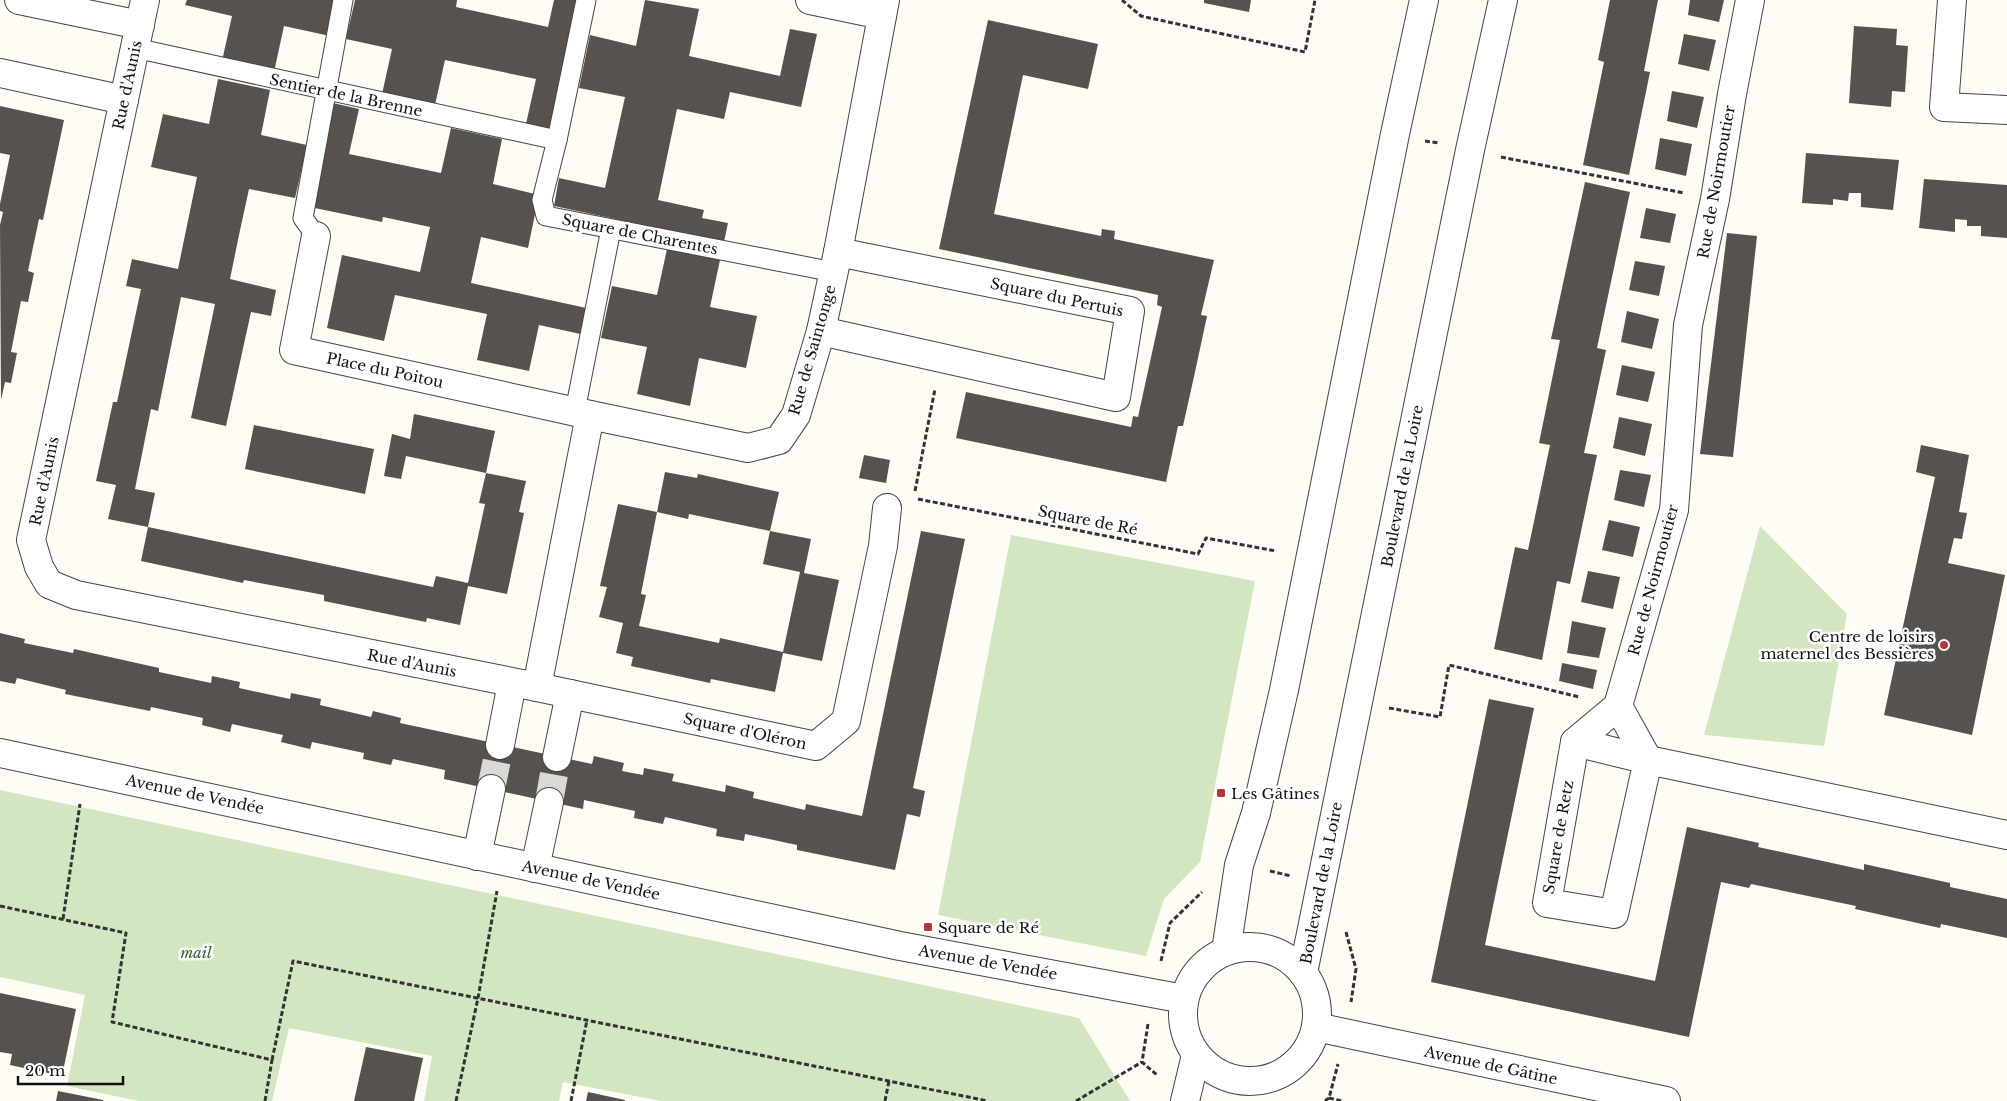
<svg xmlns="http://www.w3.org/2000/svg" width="2007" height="1101" font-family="'Libre Baskerville',serif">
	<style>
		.green { fill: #d3e6c2 }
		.building { fill: #58524e }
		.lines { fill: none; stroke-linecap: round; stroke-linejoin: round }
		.minor-tunnel { stroke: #dad9d3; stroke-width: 28; stroke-dasharray: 28 14; stroke-linecap: butt }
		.service-casing { stroke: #444; stroke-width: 21 }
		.minor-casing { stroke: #444; stroke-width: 30 }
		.tertiary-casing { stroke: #444; stroke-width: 30 }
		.path { stroke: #333; stroke-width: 3; stroke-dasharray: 5 2.5; stroke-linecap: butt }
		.service { stroke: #fff; stroke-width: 19 }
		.minor { stroke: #fff; stroke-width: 28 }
		.tertiary { stroke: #fff; stroke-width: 28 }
		.poi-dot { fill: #b2373a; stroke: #fff; stroke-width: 2 }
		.labels { text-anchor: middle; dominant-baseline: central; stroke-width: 5; stroke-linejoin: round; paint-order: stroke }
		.street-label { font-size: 15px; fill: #111; stroke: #fff }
		.poi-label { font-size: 15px; fill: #111; stroke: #fff; text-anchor: start }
		.park-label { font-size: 15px; font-style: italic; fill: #326227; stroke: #fff }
	</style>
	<rect width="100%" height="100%" fill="#fefcf5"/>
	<g class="green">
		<path d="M 1760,526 L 1847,614 L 1824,746 L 1704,735 Z"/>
		<path d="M 1011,535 L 1255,581 L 1200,862 L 1164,899 L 1146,956 L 938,915 Z"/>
		<path d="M 0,790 L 1079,1018 L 1130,1101 L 661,1101 L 563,1082 L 559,1101 L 424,1101 L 432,1056 L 289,1028 L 272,1101 L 139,1101 L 67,1086 L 85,995 L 0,977 Z"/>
	</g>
	<g class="building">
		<path d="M 187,0 L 338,0 L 330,36 L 284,26 L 274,72 L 222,61 L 232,16 L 185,5 Z"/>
		<path d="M 355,0 L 457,0 L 456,7 L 548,27 L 554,0 L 581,0 L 553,130 L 526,124 L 536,79 L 445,60 L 435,105 L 382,94 L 392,49 L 346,39 Z"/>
		<path d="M 645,0 L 699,9 L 689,56 L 780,76 L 790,29 L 817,34 L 801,107 L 730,92 L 724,119 L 677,109 L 658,200 L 704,210 L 702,218 L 728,223 L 724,242 L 554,206 L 559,178 L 605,188 L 625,97 L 579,88 L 590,35 L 636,46 Z"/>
		<path d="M 1204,0 L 1251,0 L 1249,12 L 1204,3 Z"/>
		<path d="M 1610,0 L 1658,0 L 1644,71 L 1650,72 L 1629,175 L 1583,165 L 1604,62 L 1598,60 Z"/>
		<path d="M 1690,0 L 1724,0 L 1719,22 L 1688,15 Z"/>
		<path d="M 988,20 L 1098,44 L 1088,89 L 1023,75 L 994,214 L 1101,236 L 1102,229 L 1115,231 L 1114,239 L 1214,260 L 1201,315 L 1207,316 L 1195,372 L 1183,426 L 1178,426 L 1166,482 L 956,438 L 966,392 L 1131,427 L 1133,416 L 1138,417 L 1162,307 L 1157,305 L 1158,295 L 939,249 Z"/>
		<path d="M 1854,26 L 1897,29 L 1896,45 L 1908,46 L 1905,92 L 1892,91 L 1891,107 L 1849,103 Z"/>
		<path d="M 1684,34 L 1716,40 L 1709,71 L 1678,64 Z"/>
		<path d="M 218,79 L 270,90 L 261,135 L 307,145 L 295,198 L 249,189 L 239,235 L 230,279 L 276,290 L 271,316 L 251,312 L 226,426 L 191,418 L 215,304 L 181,297 L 158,411 L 151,409 L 135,489 L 155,493 L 148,527 L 108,519 L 116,485 L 96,481 L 113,402 L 117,402 L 141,289 L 126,286 L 132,259 L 178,269 L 197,177 L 151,167 L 163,114 L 209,124 Z"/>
		<path d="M 1672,91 L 1704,97 L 1697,128 L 1667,121 Z"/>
		<path d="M 333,103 L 359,109 L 349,154 L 441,173 L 451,128 L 502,139 L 493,184 L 539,195 L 528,248 L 481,237 L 471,283 L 591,309 L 585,335 L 539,325 L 529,371 L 477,360 L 487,314 L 395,295 L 384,341 L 327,328 L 342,255 L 420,272 L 430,227 L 383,217 L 382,222 L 310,207 Z"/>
		<path d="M 0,106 L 64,120 L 43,220 L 39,219 L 28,271 L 34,273 L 28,302 L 21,301 L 11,352 L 17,353 L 11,383 L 5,382 L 1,400 L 0,225 L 3,212 L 0,211 L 0,204 L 10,155 L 0,153 Z"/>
		<path d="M 1660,138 L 1692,144 L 1686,176 L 1655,169 Z"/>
		<path d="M 1806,153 L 1899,160 L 1893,210 L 1861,207 L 1861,193 L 1849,193 L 1848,201 L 1833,199 L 1833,205 L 1802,203 Z"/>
		<path d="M 1924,179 L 2007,185 L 2007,238 L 1981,236 L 1981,226 L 1967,226 L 1967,220 L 1955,219 L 1955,232 L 1919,228 Z"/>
		<path d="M 1585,182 L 1630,192 L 1597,348 L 1606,350 L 1584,453 L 1597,455 L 1570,584 L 1557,581 L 1542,660 L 1494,649 L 1515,547 L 1528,550 L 1550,445 L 1539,443 L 1560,340 L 1551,339 Z"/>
		<path d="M 1646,208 L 1676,214 L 1670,243 L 1640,238 Z"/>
		<path d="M 1727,233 L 1757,236 L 1733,457 L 1700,454 Z"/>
		<path d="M 667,249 L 720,260 L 710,307 L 757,316 L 746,368 L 699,358 L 690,406 L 637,394 L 647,347 L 601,338 L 612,286 L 657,295 Z"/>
		<path d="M 1635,261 L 1665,266 L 1659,296 L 1629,290 Z"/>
		<path d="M 1627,311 L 1659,319 L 1652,349 L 1621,342 Z"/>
		<path d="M 1622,365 L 1655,372 L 1648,402 L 1616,395 Z"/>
		<path d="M 414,414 L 495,431 L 486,473 L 526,481 L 519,512 L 524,513 L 507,594 L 468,586 L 460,625 L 427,618 L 426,622 L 324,601 L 324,595 L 244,580 L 243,583 L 141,561 L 148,527 L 433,587 L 436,576 L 468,583 L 485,504 L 479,503 L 486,473 L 406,456 L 401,479 L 384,476 L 392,434 L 410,439 Z"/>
		<path d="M 1619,417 L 1652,424 L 1645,456 L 1613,448 Z"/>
		<path d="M 254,425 L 374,449 L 365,494 L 245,469 Z"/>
		<path d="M 1921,445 L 1969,455 L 1959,512 L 1967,513 L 1962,539 L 1954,538 L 1948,563 L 2005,575 L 1972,735 L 1884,715 L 1935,477 L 1916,472 Z"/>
		<path d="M 864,455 L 890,460 L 886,483 L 859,478 Z"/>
		<path d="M 1620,470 L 1651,475 L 1644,507 L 1614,500 Z"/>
		<path d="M 665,472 L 697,478 L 698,474 L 779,492 L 770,531 L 689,514 L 688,519 L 657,512 Z"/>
		<path d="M 618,504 L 657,512 L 641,594 L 646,595 L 639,626 L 719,643 L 720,638 L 783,652 L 800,572 L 763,564 L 770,531 L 811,539 L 804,573 L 839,580 L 822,661 L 783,653 L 775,692 L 711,679 L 710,683 L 631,666 L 633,657 L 616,653 L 623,623 L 599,617 L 607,587 L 600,586 Z"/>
		<path d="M 1609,520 L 1640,527 L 1633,557 L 1602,550 Z"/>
		<path d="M 921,531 L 965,539 L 913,788 L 925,791 L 920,817 L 907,814 L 895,870 L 797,850 L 797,845 L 745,834 L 744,841 L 716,836 L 717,829 L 665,817 L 663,824 L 634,818 L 635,811 L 584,800 L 583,809 L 444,779 L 445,770 L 393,759 L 391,765 L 363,759 L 364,753 L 312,742 L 310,749 L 281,742 L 283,735 L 232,724 L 230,732 L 202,725 L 203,718 L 151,707 L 150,711 L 65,694 L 66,690 L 17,678 L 15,684 L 0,681 L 0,633 L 25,639 L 24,643 L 73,653 L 74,649 L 159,668 L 159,672 L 211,683 L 212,676 L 240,682 L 239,688 L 290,699 L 291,693 L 321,699 L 320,705 L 371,717 L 373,711 L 401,718 L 400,723 L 592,764 L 594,756 L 624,763 L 622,771 L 643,775 L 644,768 L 674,774 L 672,781 L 725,792 L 726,785 L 754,792 L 753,798 L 805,810 L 806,804 L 862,816 Z"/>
		<path d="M 1588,571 L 1620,577 L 1613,609 L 1581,602 Z"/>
		<path d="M 1572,621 L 1606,628 L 1599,658 L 1567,653 Z"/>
		<path d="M 1562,663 L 1597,670 L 1593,689 L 1559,681 Z"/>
		<path d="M 1489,699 L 1534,708 L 1485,945 L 1655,981 L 1687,827 L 1759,843 L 1758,847 L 1864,870 L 1864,864 L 1950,883 L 1950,887 L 2007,899 L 2007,938 L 1941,924 L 1940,928 L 1913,922 L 1855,909 L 1856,906 L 1751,884 L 1749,888 L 1721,882 L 1689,1037 L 1431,982 Z"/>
		<path d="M 0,993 L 76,1009 L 62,1076 L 10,1065 L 12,1054 L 0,1052 Z"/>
		<path d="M 366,1047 L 423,1058 L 414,1101 L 354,1101 Z"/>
		<path d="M 58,1091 L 103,1100 L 103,1101 L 56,1101 Z"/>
		<path d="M 588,1092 L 625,1100 L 625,1101 L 586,1101 Z"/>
	</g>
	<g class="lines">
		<g class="minor-tunnel">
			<path d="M 491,789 L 500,745"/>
			<path d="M 549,802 L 557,757"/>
		</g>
		<g class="service-casing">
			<g id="service">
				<path d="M 586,0 L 557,140 L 542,200 L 546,216 L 834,272"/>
				<path d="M 135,48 L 557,140"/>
				<path d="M 316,236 L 303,218 L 343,0"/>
				<path d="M 575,411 L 611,229"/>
			</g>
		</g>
		<g class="minor-casing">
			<g id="minor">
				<path d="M 19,0 L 140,25"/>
				<path d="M 145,0 L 31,540 L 39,567 L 49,584 L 76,595 L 537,687 L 816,746 L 846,721 L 883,546 L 887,508"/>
				<path d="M 810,0 L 882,15"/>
				<path d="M 1750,0 L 1732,94 L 1715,199 L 1688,325 L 1674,510 L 1618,706 L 1648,760 L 2007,835"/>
				<path d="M 1952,0 L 1944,107 L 2007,110"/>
				<path d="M 0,73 L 124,100"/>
				<path d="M 316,236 L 294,350 L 590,415"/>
				<path d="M 821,331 L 1116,397 L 1130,311 L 838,252"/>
				<path d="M 537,687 L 590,415 L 748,448 L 779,440 L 796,415 L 821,331 L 838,252 L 885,0"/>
				<path d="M 1575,742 L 1648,760 L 1614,914 L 1547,903 Z"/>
				<path d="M 1575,742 L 1618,706"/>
				<path d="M 500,745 L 512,683"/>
				<path d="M 0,753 L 900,946 L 1184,999"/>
				<path d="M 557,757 L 570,694"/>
				<path d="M 477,856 L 491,789"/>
				<path d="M 535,868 L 549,802"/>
				<path d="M 1316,1027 L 1666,1101"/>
			</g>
		</g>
		<g class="tertiary-casing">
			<g id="tertiary">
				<circle cx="1250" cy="1014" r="67"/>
				<path d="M 1226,951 L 1239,865 L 1256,813 L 1284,690 L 1395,134 L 1424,0"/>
				<path d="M 1303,973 L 1470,150 L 1503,0"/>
				<path d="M 1185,1101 L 1196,1055"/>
			</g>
		</g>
		<g class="path">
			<path d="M 1122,0 L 1141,16 L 1305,52 L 1315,0"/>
			<path d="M 1425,141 L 1439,143"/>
			<path d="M 1501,157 L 1684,193"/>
			<path d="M 915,491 L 935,389"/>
			<path d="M 918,499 L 1198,554 L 1206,538 L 1276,551"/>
			<path d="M 1389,708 L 1440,717 L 1449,665 L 1579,697"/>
			<path d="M 1270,871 L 1291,876"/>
			<path d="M 0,906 L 126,933 L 112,1022 L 272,1060 L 265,1101"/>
			<path d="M 63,919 L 80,804"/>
			<path d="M 1346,932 L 1356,969 L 1351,1002"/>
			<path d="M 1161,961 L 1170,923 L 1202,892"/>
			<path d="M 1148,1024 L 1142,1062 L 1157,1075"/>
			<path d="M 272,1060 L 293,961 L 988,1101"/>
			<path d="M 1329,1098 L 1342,1101"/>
			<path d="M 456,1101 L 478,998 L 497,891"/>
			<path d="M 571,1101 L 587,1020"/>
			<path d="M 885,1101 L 889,1081"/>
			<path d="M 1076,1101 L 1142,1062"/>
			<path d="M 1325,1101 L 1329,1098 L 1338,1064"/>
		</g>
		<use href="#service" class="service"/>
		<use href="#minor" class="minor"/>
		<use href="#tertiary" class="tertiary"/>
	</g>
	<g class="poi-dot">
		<circle cx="1944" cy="645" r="5"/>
		<rect x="1216" y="788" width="10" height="10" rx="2.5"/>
		<rect x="923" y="922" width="10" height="10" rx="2.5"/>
	</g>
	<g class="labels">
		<g class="street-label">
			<text transform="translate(127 85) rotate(-78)">Rue d'Aunis</text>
			<text transform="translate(346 95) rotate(12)">Sentier de la Brenne</text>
			<text transform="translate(1716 182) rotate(-80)">Rue de Noirmoutier</text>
			<text transform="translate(640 234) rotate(11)">Square de Charentes</text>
			<text transform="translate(1057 297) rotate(12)">Square du Pertuis</text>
			<text transform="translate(812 350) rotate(-74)">Rue de Saintonge</text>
			<text transform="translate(385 370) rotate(12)">Place du Poitou</text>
			<text transform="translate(44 481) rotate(-78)">Rue d'Aunis</text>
			<text transform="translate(1402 486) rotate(-79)">Boulevard de la Loire</text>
			<text transform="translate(1088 520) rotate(11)">Square de Ré</text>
			<text transform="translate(1653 580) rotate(-75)">Rue de Noirmoutier</text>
			<text transform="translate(412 663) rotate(11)">Rue d'Aunis</text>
			<text transform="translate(745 731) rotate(12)">Square d'Oléron</text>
			<text transform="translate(195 794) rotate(12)">Avenue de Vendée</text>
			<text transform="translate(1558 837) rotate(-80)">Square de Retz</text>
			<text transform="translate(591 880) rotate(12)">Avenue de Vendée</text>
			<text transform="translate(1321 883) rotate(-79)">Boulevard de la Loire</text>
			<text transform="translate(988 962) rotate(10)">Avenue de Vendée</text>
			<text transform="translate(1491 1065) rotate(12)">Avenue de Gâtine</text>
		</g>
		<g class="poi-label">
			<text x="1934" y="636" text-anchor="end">Centre de loisirs<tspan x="1934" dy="17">maternel des Bessières</tspan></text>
			<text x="1231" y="793">Les Gâtines</text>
			<text x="938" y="927">Square de Ré</text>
		</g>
		<g class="park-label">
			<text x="196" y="952">mail</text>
		</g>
	</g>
	<path d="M18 1076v8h105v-8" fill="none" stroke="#111111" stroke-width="2.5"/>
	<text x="25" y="1076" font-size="15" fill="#111111" stroke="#ffffff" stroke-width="4" paint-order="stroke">20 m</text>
</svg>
